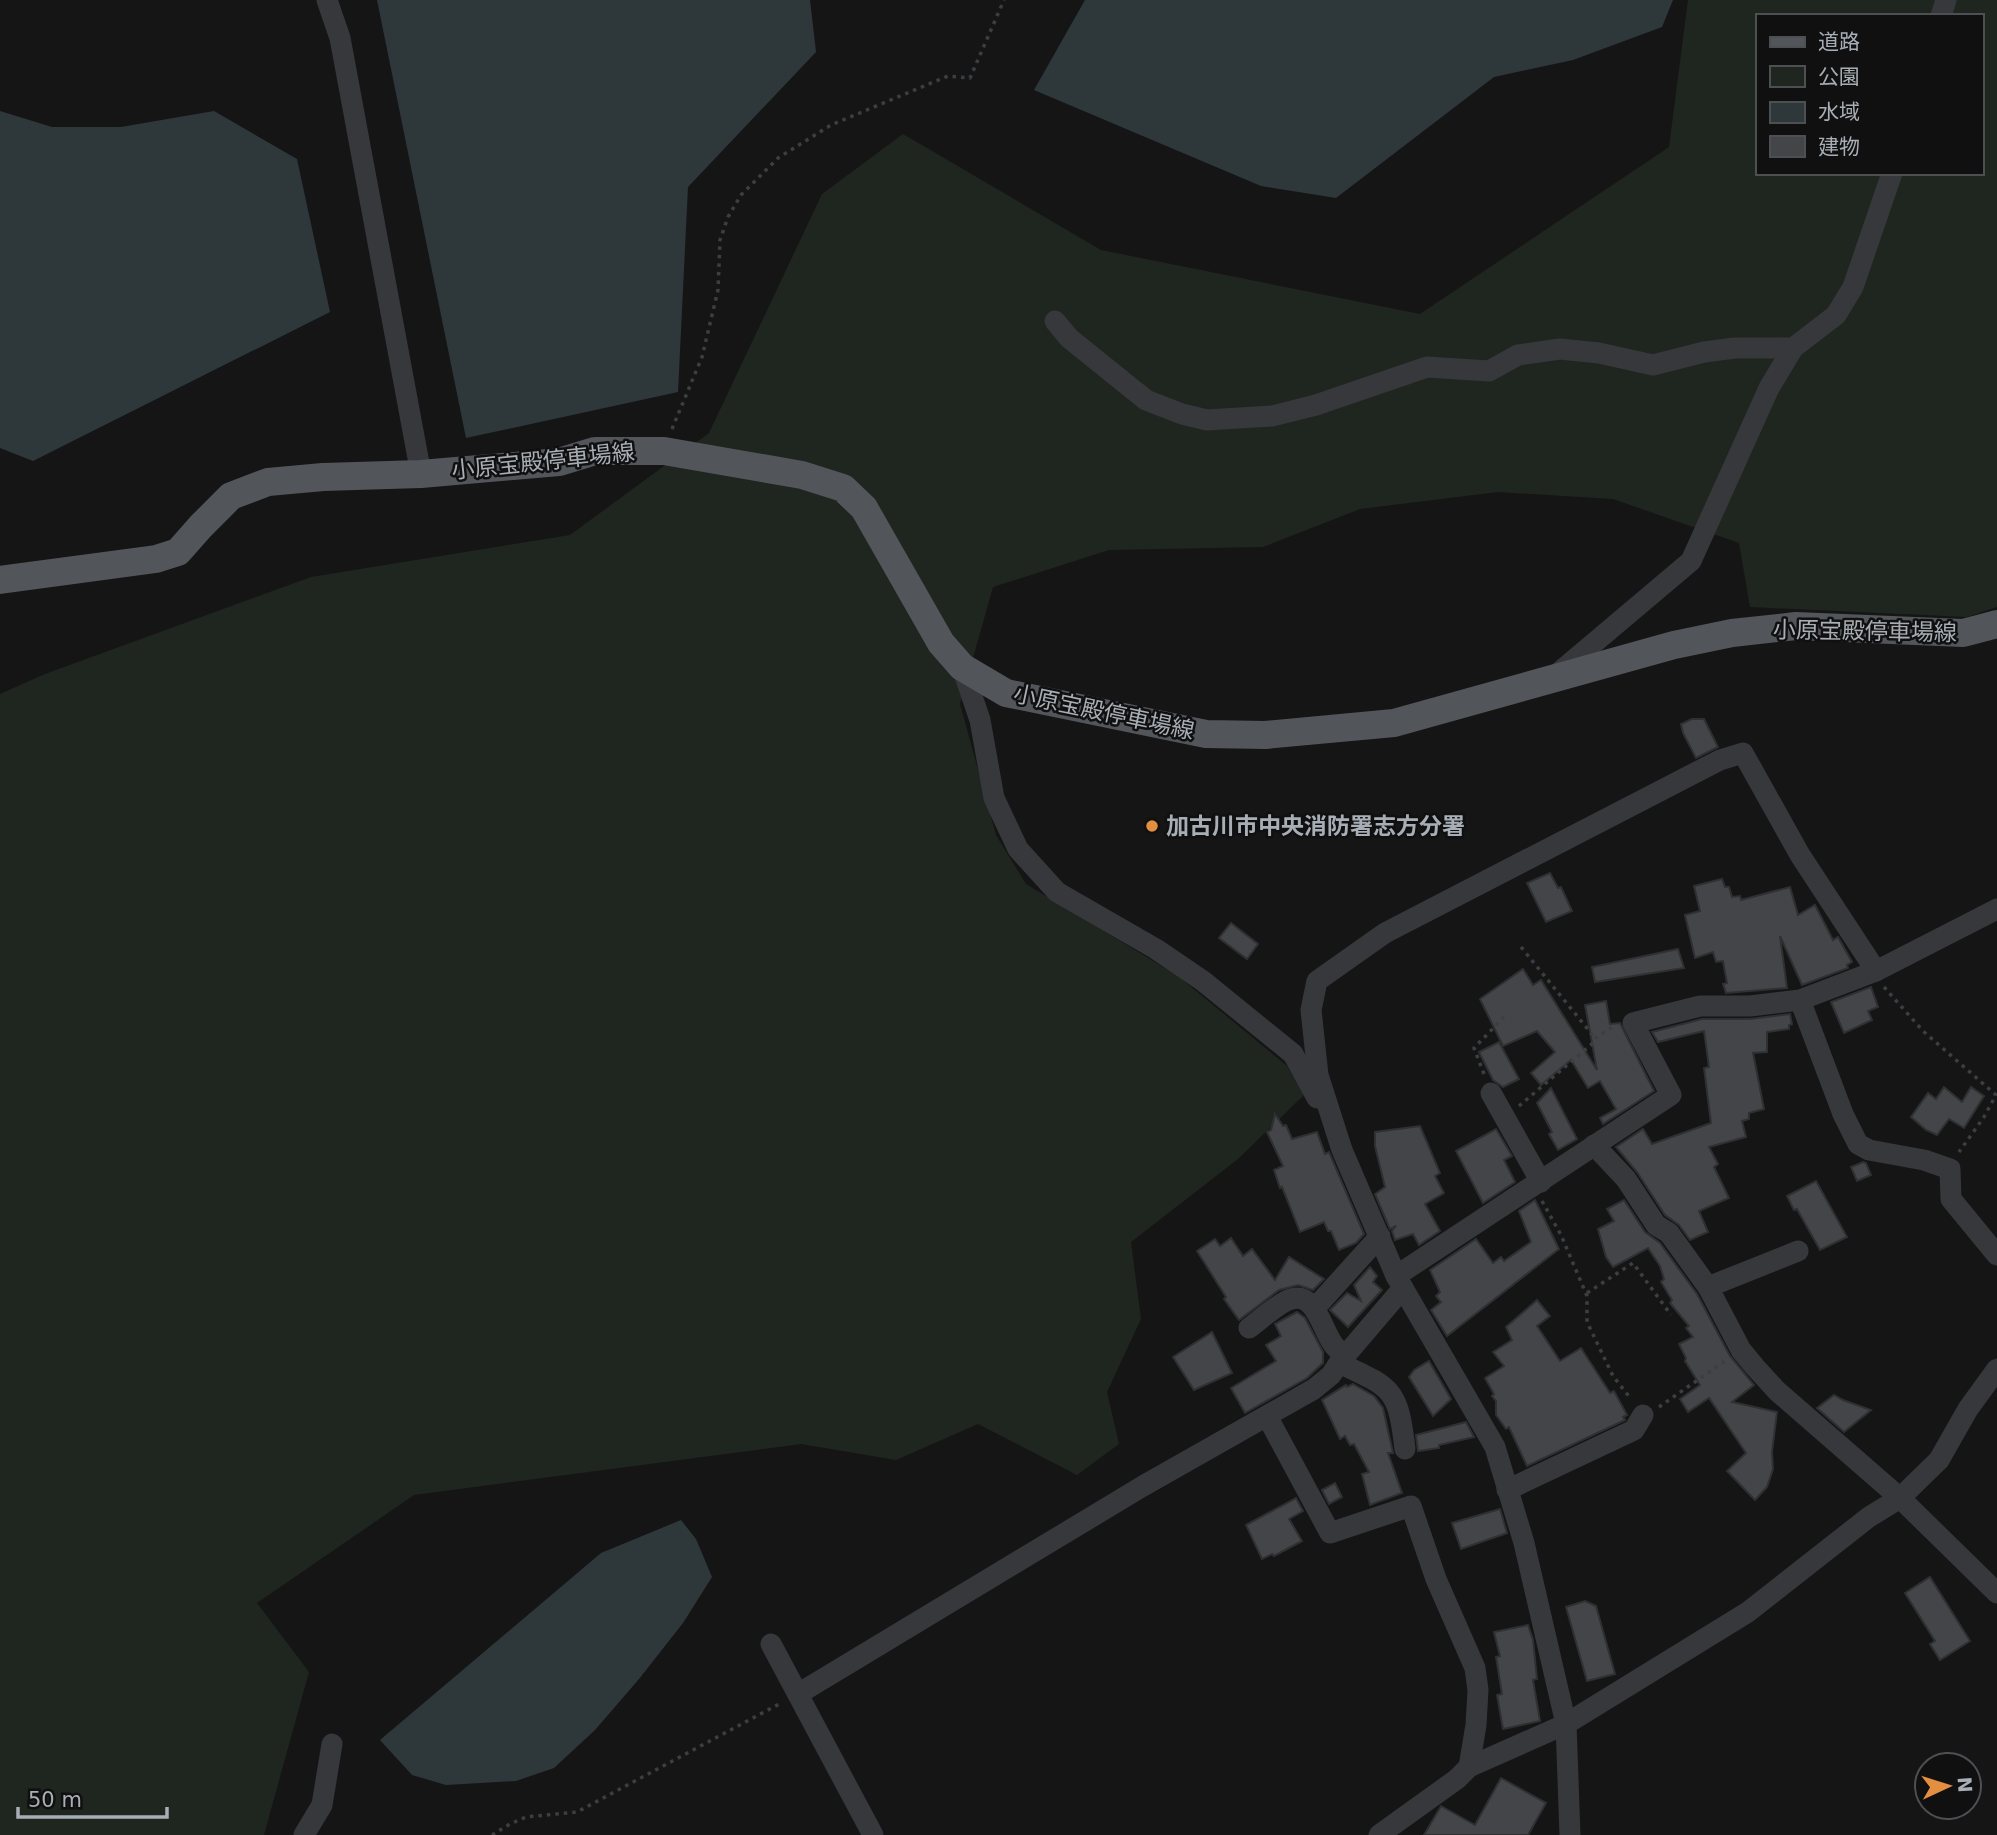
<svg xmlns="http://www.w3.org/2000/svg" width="1997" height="1835" font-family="'DejaVu Sans','Noto Sans JP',sans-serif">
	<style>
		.green { fill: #1f261f; fill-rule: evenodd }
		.water { fill: #2e383b }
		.building { fill: #444549; stroke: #2f3032; stroke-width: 2 }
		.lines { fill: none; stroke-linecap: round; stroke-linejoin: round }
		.path { stroke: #3c3f42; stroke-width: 3.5; stroke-dasharray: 3.5 5; stroke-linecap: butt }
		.minor { stroke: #36383b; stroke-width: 21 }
		.major { stroke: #52555a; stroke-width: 28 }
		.poi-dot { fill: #e38e41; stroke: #101011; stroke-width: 2.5 }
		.labels { text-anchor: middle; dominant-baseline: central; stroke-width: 5; stroke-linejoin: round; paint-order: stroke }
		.street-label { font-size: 23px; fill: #a8aeb5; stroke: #101011 }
		.poi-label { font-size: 23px; font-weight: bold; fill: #a8aeb5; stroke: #101011; text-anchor: start }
	</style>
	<rect width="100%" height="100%" fill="#151516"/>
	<path class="green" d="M 1688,0 L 1997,0 L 1997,607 L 1967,617 L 1750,607 L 1739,543 L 1613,499 L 1498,492 L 1360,509 L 1263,547 L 1109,550 L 993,587 L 960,704 L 996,835 L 1026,884 L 1178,976 L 1287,1066 L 1304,1095 L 1238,1159 L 1131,1242 L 1141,1319 L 1107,1392 L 1119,1444 L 1077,1475 L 978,1424 L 896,1460 L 801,1444 L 414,1495 L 257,1603 L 309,1672 L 264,1835 L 0,1835 L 0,694 L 45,674 L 311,577 L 570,535 L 709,433 L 822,194 L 903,134 L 1101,250 L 1420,314 L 1669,147 ZM 1757,16 L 1981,16 L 1981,173 L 1757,173 Z"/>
	<g class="water">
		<path d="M 377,0 L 810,0 L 816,52 L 688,187 L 678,392 L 466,438 Z"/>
		<path d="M 1085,0 L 1673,0 L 1662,27 L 1573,60 L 1494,77 L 1336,198 L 1261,186 L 1034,90 Z"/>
		<path d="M 0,111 L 52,127 L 121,127 L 214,111 L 297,159 L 330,312 L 33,461 L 0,448 Z"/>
		<path d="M 681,1520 L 696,1539 L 712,1577 L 683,1623 L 639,1679 L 595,1730 L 554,1768 L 516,1781 L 446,1785 L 412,1775 L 380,1740 L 601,1553 Z"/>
	</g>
	<g class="building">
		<path d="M 1692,719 L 1704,719 L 1718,747 L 1696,758 L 1683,733 L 1681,724 Z"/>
		<path d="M 1550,873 L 1558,888 L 1561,887 L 1572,911 L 1546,922 L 1527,883 Z"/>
		<path d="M 1722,879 L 1725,887 L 1729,887 L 1732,897 L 1740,896 L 1741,900 L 1790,887 L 1798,915 L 1815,905 L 1833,940 L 1838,937 L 1852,962 L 1847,965 L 1848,968 L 1802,985 L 1780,936 L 1787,988 L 1726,993 L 1723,984 L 1727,983 L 1723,961 L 1716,962 L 1713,952 L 1695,958 L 1685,915 L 1700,911 L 1694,886 Z"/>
		<path d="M 1231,923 L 1258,944 L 1247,959 L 1219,938 Z"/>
		<path d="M 1678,949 L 1684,968 L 1595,982 L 1592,967 Z"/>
		<path d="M 1523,969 L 1533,985 L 1541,980 L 1597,1070 L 1585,1005 L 1606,1001 L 1610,1024 L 1620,1023 L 1654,1091 L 1603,1124 L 1600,1118 L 1616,1109 L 1600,1081 L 1588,1088 L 1571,1060 L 1541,1085 L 1531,1073 L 1555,1052 L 1537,1031 L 1503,1046 L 1480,999 Z"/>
		<path d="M 1871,987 L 1878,1007 L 1868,1011 L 1872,1020 L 1844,1033 L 1831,1002 Z"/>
		<path d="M 1790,1014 L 1792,1024 L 1789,1025 L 1789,1029 L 1767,1032 L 1767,1052 L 1753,1053 L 1764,1109 L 1749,1113 L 1749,1119 L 1742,1121 L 1746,1137 L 1709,1147 L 1718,1164 L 1714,1167 L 1729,1198 L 1699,1211 L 1708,1232 L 1690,1240 L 1679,1225 L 1665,1215 L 1637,1172 L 1616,1147 L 1643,1129 L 1652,1144 L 1711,1123 L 1704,1068 L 1709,1067 L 1704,1031 L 1658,1042 L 1652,1032 L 1702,1019 L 1750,1019 Z"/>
		<path d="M 1499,1042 L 1519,1079 L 1503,1087 L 1493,1080 L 1479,1052 Z"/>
		<path d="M 1944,1087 L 1962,1102 L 1971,1087 L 1984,1096 L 1964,1128 L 1949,1119 L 1937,1135 L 1926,1130 L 1911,1117 L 1928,1093 L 1936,1099 Z"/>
		<path d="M 1551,1088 L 1577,1139 L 1558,1150 L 1549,1134 L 1552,1132 L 1537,1103 Z"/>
		<path d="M 1275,1114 L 1283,1126 L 1286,1125 L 1292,1139 L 1317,1132 L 1325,1154 L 1329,1152 L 1364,1234 L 1356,1243 L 1339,1250 L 1331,1231 L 1328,1231 L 1324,1222 L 1300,1232 L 1282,1187 L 1280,1188 L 1274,1170 L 1283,1166 L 1267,1132 L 1271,1130 Z"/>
		<path d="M 1420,1126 L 1440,1173 L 1435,1176 L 1444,1193 L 1425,1204 L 1440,1231 L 1419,1245 L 1413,1234 L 1395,1240 L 1392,1231 L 1396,1226 L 1390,1229 L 1389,1227 L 1375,1194 L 1385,1187 L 1375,1146 L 1375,1132 Z"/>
		<path d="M 1496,1129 L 1512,1156 L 1504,1160 L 1515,1182 L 1483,1203 L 1456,1151 Z"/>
		<path d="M 1863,1162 L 1866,1163 L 1871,1175 L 1857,1181 L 1851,1167 Z"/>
		<path d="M 1816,1181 L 1847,1237 L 1820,1250 L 1797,1209 L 1794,1210 L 1787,1196 Z"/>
		<path d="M 1535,1200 L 1559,1249 L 1447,1336 L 1431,1310 L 1441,1302 L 1436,1296 L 1440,1292 L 1430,1270 L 1476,1239 L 1493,1263 L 1501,1257 L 1504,1261 L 1531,1242 L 1519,1211 Z"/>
		<path d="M 1624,1200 L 1645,1232 L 1660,1243 L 1697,1294 L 1730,1356 L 1754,1385 L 1732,1402 L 1777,1412 L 1772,1452 L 1773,1469 L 1767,1487 L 1755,1500 L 1727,1471 L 1746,1453 L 1709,1398 L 1688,1412 L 1680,1399 L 1700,1385 L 1685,1361 L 1686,1358 L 1679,1344 L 1693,1337 L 1686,1328 L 1689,1326 L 1670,1303 L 1672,1300 L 1661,1282 L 1664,1279 L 1660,1266 L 1648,1248 L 1613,1267 L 1606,1257 L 1598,1229 L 1614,1221 L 1607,1209 Z"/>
		<path d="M 1231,1238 L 1243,1256 L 1252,1249 L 1275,1280 L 1289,1257 L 1324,1279 L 1313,1290 L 1298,1285 L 1279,1290 L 1239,1320 L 1224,1299 L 1226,1297 L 1197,1251 L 1215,1239 L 1220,1246 Z"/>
		<path d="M 1370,1267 L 1377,1276 L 1373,1282 L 1382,1290 L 1348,1327 L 1330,1310 L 1347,1293 L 1361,1301 L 1354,1285 Z"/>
		<path d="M 1537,1300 L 1550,1316 L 1537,1326 L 1560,1361 L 1581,1348 L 1610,1393 L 1614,1391 L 1627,1415 L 1623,1417 L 1625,1420 L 1527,1466 L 1509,1427 L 1506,1429 L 1496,1415 L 1496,1401 L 1492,1396 L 1494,1394 L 1485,1378 L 1504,1366 L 1493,1352 L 1512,1340 L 1506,1327 Z"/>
		<path d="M 1297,1312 L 1305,1318 L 1323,1352 L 1323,1363 L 1307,1378 L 1245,1413 L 1231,1388 L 1276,1361 L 1266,1345 L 1281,1336 L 1275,1324 Z"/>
		<path d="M 1212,1332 L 1232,1373 L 1194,1390 L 1173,1357 Z"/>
		<path d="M 1429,1361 L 1451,1399 L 1433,1416 L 1409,1377 L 1414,1370 Z"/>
		<path d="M 1353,1384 L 1374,1396 L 1383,1408 L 1393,1453 L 1388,1453 L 1402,1493 L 1370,1505 L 1362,1474 L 1369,1472 L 1354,1444 L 1350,1445 L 1345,1436 L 1340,1439 L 1322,1400 L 1346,1385 L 1347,1387 Z"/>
		<path d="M 1834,1395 L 1843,1400 L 1871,1410 L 1844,1432 L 1817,1408 Z"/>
		<path d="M 1466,1422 L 1474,1437 L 1439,1445 L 1439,1448 L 1418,1451 L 1416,1435 Z"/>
		<path d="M 1335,1483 L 1342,1497 L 1329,1504 L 1322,1490 Z"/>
		<path d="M 1296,1498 L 1303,1511 L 1289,1519 L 1302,1541 L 1274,1556 L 1272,1554 L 1262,1559 L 1246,1525 Z"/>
		<path d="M 1500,1509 L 1507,1533 L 1461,1549 L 1452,1523 Z"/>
		<path d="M 1930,1577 L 1970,1641 L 1940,1660 L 1930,1644 L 1935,1641 L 1905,1593 Z"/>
		<path d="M 1585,1601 L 1596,1606 L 1615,1674 L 1587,1681 L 1566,1607 Z"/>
		<path d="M 1528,1625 L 1533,1640 L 1537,1679 L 1533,1680 L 1540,1721 L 1503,1729 L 1497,1695 L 1502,1694 L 1496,1657 L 1500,1656 L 1494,1632 Z"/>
		<path d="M 1501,1778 L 1546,1803 L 1528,1835 L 1424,1835 L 1441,1806 L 1475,1825 Z"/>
	</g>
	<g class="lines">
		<g class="path">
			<path d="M 672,429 L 702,357 L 718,290 L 720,240 L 728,217 L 741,195 L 778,158 L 831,125 L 948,76 L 970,78 L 1004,0"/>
			<path d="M 1521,947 L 1595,1038"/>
			<path d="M 1884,987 L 1923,1031 L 1996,1095 L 1984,1117 L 1959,1152"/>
			<path d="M 1484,1074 L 1474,1048 L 1504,1017"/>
			<path d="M 1519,1106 L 1593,1043 L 1595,1038 L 1614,1026"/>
			<path d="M 1542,1201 L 1561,1235 L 1587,1296 L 1587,1322 L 1613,1376 L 1631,1399"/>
			<path d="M 1587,1293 L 1633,1263 L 1671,1315"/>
			<path d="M 1659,1407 L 1725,1361"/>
			<path d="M 492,1835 L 510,1824 L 526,1817 L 577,1812 L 781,1703"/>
		</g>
		<g class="minor">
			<path d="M 327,0 L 340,38 L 421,474"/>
			<path d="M 1941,16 L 1946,0"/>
			<path d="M 1055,321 L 1069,338 L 1146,400 L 1182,414 L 1207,420 L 1272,416 L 1316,405 L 1427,367 L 1489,371 L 1518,355 L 1560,349 L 1599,353 L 1653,365 L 1704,352 L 1735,348 L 1793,348"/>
			<path d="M 962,667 L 980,720 L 994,798 L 1018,849 L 1057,892 L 1156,949 L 1203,981 L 1293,1054 L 1317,1098"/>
			<path d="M 1556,675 L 1691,561 L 1769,388 L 1793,348 L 1836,315 L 1853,287 L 1892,173"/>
			<path d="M 1800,1000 L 1843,1114 L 1858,1144 L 1869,1150 L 1924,1160 L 1950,1169 L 1951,1199 L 1997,1255"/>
			<path d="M 1491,1093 L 1541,1182"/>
			<path d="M 1594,1145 L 1626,1179 L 1656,1225 L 1669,1233 L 1708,1287 L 1741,1350 L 1755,1367 L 1777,1391 L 1900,1498 L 1997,1593"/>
			<path d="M 1396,1276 L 1671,1095 L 1633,1023 L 1700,1006 L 1750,1006 L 1800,1000 L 1876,971 L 1997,909"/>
			<path d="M 1708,1287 L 1798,1251"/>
			<path d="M 1315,1308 L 1380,1236"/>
			<path d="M 1249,1328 C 1261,1319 1273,1308 1286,1301 C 1315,1287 1321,1328 1333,1344 C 1336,1349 1341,1352 1346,1355"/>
			<path d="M 1339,1363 C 1393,1388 1398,1389 1405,1449"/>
			<path d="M 1267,1416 L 1330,1533 L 1411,1506 L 1436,1579 L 1475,1668 L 1478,1690 L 1476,1725 L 1469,1767"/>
			<path d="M 1507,1490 L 1634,1430 L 1643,1415"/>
			<path d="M 771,1644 L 873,1835"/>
			<path d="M 798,1694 L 1143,1486 L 1314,1389 L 1331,1375 L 1339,1363 L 1403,1288"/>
			<path d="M 304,1835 L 322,1805 L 332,1744"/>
			<path d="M 1379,1835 L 1457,1779 L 1469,1767 L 1566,1724 L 1748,1612 L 1869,1517 L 1900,1498 L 1939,1460 L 1968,1409 L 1997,1369"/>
			<path d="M 1570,1835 L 1566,1724 L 1524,1543 L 1495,1447 L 1396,1276 L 1342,1150 L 1318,1075 L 1311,1010 L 1317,981 L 1385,933 L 1720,760 L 1743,753 L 1800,855 L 1876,971"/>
		</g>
		<path class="major" d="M 0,580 L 156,559 L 178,552 L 201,526 L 231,496 L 268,482 L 323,477 L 421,474 L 559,462 L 595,451 L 664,451 L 802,475 L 843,488 L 864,508 L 941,643 L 962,667 L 1006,693 L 1206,734 L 1265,735 L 1394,723 L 1674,645 L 1732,633 L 1796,626 L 1963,633 L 1997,624"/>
	</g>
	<circle class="poi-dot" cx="1152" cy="826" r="7"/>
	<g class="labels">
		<g class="street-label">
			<text transform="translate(543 461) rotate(-6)">小原宝殿停車場線</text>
			<text transform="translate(1865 631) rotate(1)">小原宝殿停車場線</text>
			<text transform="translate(1104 712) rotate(12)">小原宝殿停車場線</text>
		</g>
		<g class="poi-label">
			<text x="1166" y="826">加古川市中央消防署志方分署</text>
		</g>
	</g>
	<rect x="1756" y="14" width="228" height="161" fill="#101011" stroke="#4d4f53" stroke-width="2"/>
	<rect x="1770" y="37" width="35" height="10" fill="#52555a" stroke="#4d4f53" stroke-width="2"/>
	<text x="1818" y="49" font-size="21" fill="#a8aeb5">道路</text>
	<rect x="1770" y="66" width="35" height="21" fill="#1f261f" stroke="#4d4f53" stroke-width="2"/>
	<text x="1818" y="84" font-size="21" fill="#a8aeb5">公園</text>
	<rect x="1770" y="102" width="35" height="21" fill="#2e383b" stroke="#4d4f53" stroke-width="2"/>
	<text x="1818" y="119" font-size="21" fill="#a8aeb5">水域</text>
	<rect x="1770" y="136" width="35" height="21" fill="#444549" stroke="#4d4f53" stroke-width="2"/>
	<text x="1818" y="154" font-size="21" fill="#a8aeb5">建物</text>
	<g transform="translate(1948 1786) rotate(86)"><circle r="33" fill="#101011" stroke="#4d4f53" stroke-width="2"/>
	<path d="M0-5L12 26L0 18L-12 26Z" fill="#e38e41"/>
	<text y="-10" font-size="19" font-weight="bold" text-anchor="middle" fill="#a8aeb5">N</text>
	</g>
	<path d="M18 1807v10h149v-10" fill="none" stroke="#a8aeb5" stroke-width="3.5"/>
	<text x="28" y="1807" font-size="21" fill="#a8aeb5" stroke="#101011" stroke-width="5" paint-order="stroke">50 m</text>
</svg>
